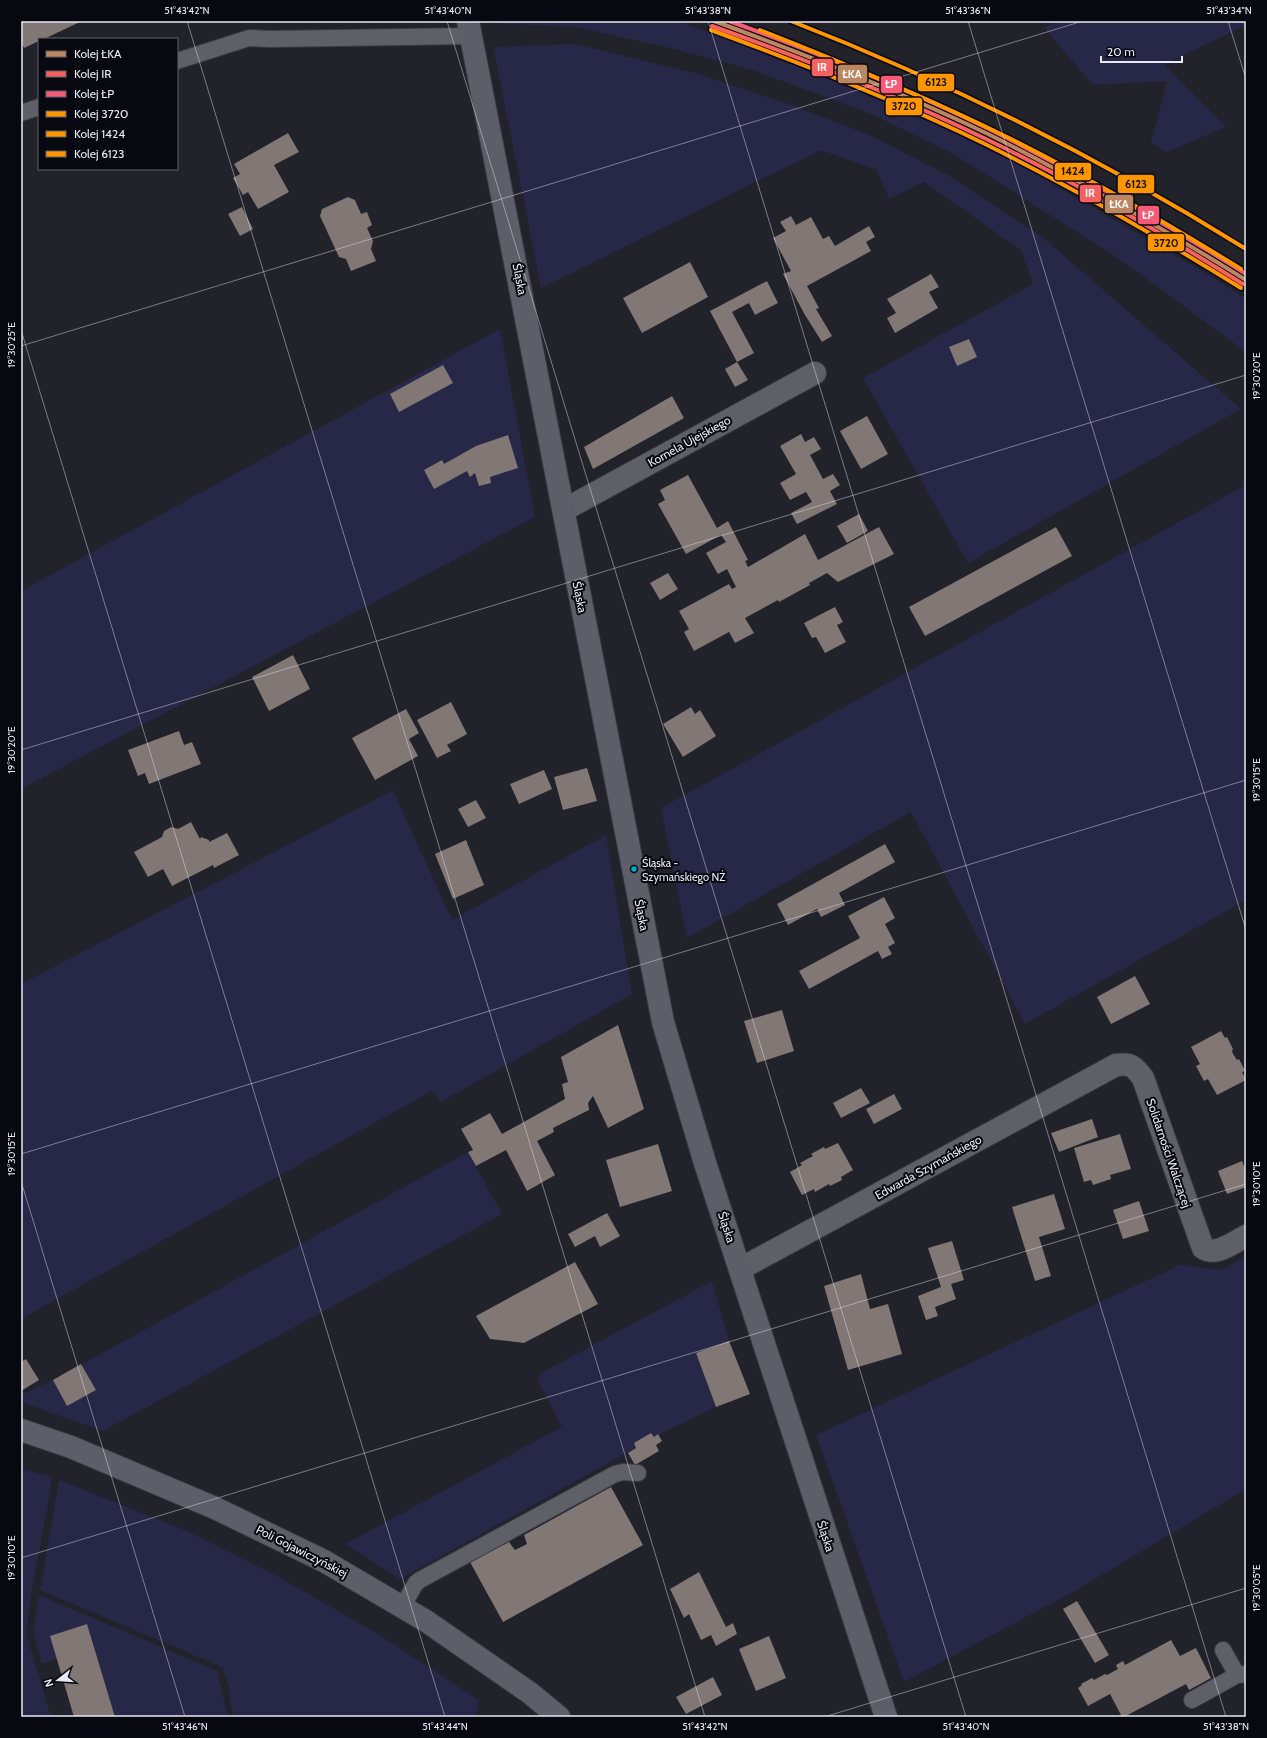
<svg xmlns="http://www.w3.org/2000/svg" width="1267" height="1738" font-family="Cabin,sans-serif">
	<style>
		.green { fill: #272747 }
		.building { fill: #817774 }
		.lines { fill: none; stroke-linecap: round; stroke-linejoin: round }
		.lane-casing { stroke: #3b3c43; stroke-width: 18 }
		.street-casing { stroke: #3b3c43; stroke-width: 24 }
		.secondary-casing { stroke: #3b3c43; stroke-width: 24 }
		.lane { stroke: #5f6067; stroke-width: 16 }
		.street { stroke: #5f6067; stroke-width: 22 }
		.secondary { stroke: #5d5e67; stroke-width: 22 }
		.rail-1-casing { stroke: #080910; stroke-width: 7 }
		.rail-2-casing { stroke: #080910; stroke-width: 7 }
		.rail-3-casing { stroke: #080910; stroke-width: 7 }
		.rail-4-casing { stroke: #080910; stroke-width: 7 }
		.rail-5-casing { stroke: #080910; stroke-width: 7 }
		.rail-6-casing { stroke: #080910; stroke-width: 7 }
		.rail-1 { stroke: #bb8660; stroke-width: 4 }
		.rail-2 { stroke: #f86060; stroke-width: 4 }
		.rail-3 { stroke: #f75a77; stroke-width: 4 }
		.rail-4 { stroke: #ff9500; stroke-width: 4 }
		.rail-5 { stroke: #ff9500; stroke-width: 4 }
		.rail-6 { stroke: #ff9500; stroke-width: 4 }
		.ticks { fill: none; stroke: #e8e9f5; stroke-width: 1; stroke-opacity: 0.45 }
		.bus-dot { fill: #00a9ce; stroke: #080910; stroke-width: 1.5 }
		.labels { text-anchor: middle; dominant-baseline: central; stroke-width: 4; stroke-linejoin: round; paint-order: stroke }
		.bus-label { font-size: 11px; fill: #e8e9f5; stroke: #080910; text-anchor: start }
		.street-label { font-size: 12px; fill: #e8e9f5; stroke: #080910 }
		.line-badge { stroke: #080910; stroke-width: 1.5 }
		.badge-label { font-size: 11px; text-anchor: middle; font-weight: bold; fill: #fff }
		.pale-badge-label { font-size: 11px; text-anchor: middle; font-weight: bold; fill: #111 }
		.neatline { fill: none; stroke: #e8e9f5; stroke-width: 1.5 }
		.ticks-label { font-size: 10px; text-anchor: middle; fill: #e8e9f5 }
	</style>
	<rect width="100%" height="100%" fill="#21222a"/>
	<g class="green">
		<path d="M 490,21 L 677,21 L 820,70 L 989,147 L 1204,272 L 1246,299 L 1246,352 L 1118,258 L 955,155 L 869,113 L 752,70 L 674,49 L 576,27 L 490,23 Z"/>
		<path d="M 1057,21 L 1246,21 L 1246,25 L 1165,64 L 1175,76 L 1226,127 L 1167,152 L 1151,143 L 1167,81 L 1093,85 L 1044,28 Z"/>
		<path d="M 575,44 L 695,73 L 791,105 L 870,135 L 949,176 L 1042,237 L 1241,409 L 968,563 L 863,378 L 1033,284 L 1021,250 L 924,182 L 889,199 L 877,170 L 821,150 L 541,288 L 493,47 Z"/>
		<path d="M 500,329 L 535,517 L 21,789 L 21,591 Z"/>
		<path d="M 1246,485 L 1246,900 L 1025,1024 L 911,812 L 687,938 L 661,808 Z"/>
		<path d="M 393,790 L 452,920 L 606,835 L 632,994 L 441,1102 L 432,1091 L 21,1319 L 21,984 Z"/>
		<path d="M 468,1152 L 502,1214 L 103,1431 L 21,1402 L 21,1395 L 53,1380 Z"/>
		<path d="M 1246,1256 L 1246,1489 L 1075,1591 L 904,1682 L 816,1435 L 1180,1265 L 1221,1270 Z"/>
		<path d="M 712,1281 L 729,1341 L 696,1353 L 716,1407 L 666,1431 L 400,1579 L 345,1544 L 562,1427 L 537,1379 L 541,1373 Z"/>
		<path d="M 21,1468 L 51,1477 L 51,1487 L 32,1590 L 26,1633 L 51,1717 L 21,1717 Z"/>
		<path d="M 59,1480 L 187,1531 L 277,1576 L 380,1635 L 480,1701 L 475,1717 L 233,1717 L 228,1685 L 222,1667 L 40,1590 Z"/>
		<path d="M 39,1595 L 217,1671 L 228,1717 L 115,1717 L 87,1624 L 50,1636 L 57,1659 L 42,1664 L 33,1632 Z"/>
	</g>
	<g class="building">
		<path d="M 21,21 L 82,21 L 44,39 L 39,39 L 39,41 L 24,48 L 21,41 Z"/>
		<path d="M 288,133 L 299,152 L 274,165 L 289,192 L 258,209 L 248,192 L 243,195 L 233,178 L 240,174 L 234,164 Z"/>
		<path d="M 348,197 L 355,200 L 361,214 L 367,212 L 372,225 L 367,228 L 373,241 L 371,249 L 376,261 L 351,271 L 346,259 L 339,257 L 320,216 L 322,209 Z"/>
		<path d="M 242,207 L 253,229 L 240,236 L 228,214 Z"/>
		<path d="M 791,216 L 796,225 L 811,217 L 823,239 L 829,236 L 835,246 L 869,226 L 875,237 L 866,242 L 871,251 L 807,286 L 819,308 L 816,309 L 832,336 L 822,342 L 805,315 L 783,274 L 791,271 L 773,238 L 786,231 L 780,222 Z"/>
		<path d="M 690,262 L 708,297 L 642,333 L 623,298 Z"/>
		<path d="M 931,274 L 939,287 L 929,292 L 938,308 L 895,333 L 887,318 L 896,313 L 887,299 Z"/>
		<path d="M 767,281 L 778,303 L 755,315 L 749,303 L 732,312 L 754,353 L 737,362 L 710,311 Z"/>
		<path d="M 969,339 L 977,357 L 957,366 L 949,347 Z"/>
		<path d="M 737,362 L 748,380 L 735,387 L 725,369 Z"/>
		<path d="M 443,365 L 453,383 L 399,412 L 390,394 Z"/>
		<path d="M 672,396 L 684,418 L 593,469 L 584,447 Z"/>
		<path d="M 867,416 L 888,454 L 861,469 L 840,431 Z"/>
		<path d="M 801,434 L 805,442 L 814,437 L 821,449 L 810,455 L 823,479 L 833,474 L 840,485 L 830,491 L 837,504 L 797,524 L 791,513 L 812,502 L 806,492 L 790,500 L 780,483 L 796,474 L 780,446 Z"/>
		<path d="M 508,435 L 518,468 L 490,477 L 491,483 L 479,486 L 475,473 L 470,477 L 467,471 L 434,489 L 424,470 L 442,460 L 444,464 L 476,446 Z"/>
		<path d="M 688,475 L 717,528 L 728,521 L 748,560 L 745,561 L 748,567 L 805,534 L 818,560 L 879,527 L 894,554 L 838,582 L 827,573 L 809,583 L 810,585 L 779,602 L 778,600 L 745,618 L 754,633 L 735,643 L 729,632 L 694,651 L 684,632 L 689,629 L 679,611 L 729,584 L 732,589 L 736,587 L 727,569 L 718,574 L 706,553 L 726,542 L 721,535 L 686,554 L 658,504 L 665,500 L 660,490 Z"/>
		<path d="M 859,514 L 868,531 L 847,543 L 837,526 Z"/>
		<path d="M 1056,527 L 1072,556 L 925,636 L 909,607 Z"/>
		<path d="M 668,573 L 678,589 L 660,600 L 650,583 Z"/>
		<path d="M 835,607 L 843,622 L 837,625 L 846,642 L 825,653 L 816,637 L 812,638 L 804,623 Z"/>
		<path d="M 293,655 L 310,689 L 269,711 L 252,677 Z"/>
		<path d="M 451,702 L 467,734 L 447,745 L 451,751 L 437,758 L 417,720 Z"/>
		<path d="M 691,707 L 695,714 L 700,710 L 716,736 L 683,757 L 663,724 Z"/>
		<path d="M 406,709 L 419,733 L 409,739 L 418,756 L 375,780 L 352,738 Z"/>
		<path d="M 179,731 L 184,745 L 192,742 L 201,764 L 149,784 L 145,773 L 138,776 L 128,750 Z"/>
		<path d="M 587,768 L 597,801 L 563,810 L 554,777 Z"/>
		<path d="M 544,770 L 552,789 L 519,804 L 510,784 Z"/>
		<path d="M 476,800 L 486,818 L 468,827 L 458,809 Z"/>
		<path d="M 191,822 L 200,839 L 201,837 L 209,840 L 209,842 L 227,833 L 239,855 L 214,868 L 213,865 L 172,886 L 163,869 L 148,877 L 134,852 L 162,837 L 164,831 L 171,827 L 178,829 Z"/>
		<path d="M 466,840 L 484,885 L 453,899 L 435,854 Z"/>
		<path d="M 885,844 L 895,862 L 839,893 L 845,905 L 821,917 L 817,909 L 788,925 L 777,904 Z"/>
		<path d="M 884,897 L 895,918 L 885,924 L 895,943 L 888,947 L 892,954 L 882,959 L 878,951 L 809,989 L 799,971 L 860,938 L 848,916 Z"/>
		<path d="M 1135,976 L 1150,1004 L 1111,1024 L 1097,997 Z"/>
		<path d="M 782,1010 L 794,1051 L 757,1063 L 744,1021 Z"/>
		<path d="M 618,1025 L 644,1109 L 608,1128 L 593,1096 L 588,1103 L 589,1110 L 553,1128 L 554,1132 L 537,1141 L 555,1175 L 527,1191 L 506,1150 L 476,1166 L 468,1152 L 473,1150 L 461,1129 L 490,1113 L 502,1134 L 565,1099 L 562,1084 L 568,1082 L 561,1057 Z"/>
		<path d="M 1221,1031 L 1225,1038 L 1227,1037 L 1233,1049 L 1232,1051 L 1233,1054 L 1237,1060 L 1239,1059 L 1245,1071 L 1242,1072 L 1246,1080 L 1217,1095 L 1208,1079 L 1204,1081 L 1196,1066 L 1200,1064 L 1191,1047 Z"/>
		<path d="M 861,1088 L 870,1103 L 841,1118 L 833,1103 Z"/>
		<path d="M 894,1094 L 902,1109 L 874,1124 L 866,1109 Z"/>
		<path d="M 1092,1119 L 1098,1137 L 1059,1152 L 1051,1133 Z"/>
		<path d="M 1120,1134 L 1131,1169 L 1110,1175 L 1111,1179 L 1093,1185 L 1091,1180 L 1084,1182 L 1074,1148 Z"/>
		<path d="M 838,1143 L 853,1170 L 841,1177 L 842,1180 L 830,1186 L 829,1184 L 815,1192 L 814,1189 L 802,1195 L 790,1172 L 802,1165 L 800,1163 L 813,1156 L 811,1154 L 824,1147 L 825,1149 Z"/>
		<path d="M 658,1144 L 672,1191 L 620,1207 L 606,1160 Z"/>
		<path d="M 1242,1161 L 1246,1171 L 1246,1187 L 1227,1194 L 1218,1171 Z"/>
		<path d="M 1054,1194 L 1065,1229 L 1039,1237 L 1051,1276 L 1035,1281 L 1012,1207 Z"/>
		<path d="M 1139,1201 L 1149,1231 L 1123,1239 L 1113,1210 Z"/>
		<path d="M 607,1213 L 620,1236 L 600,1247 L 595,1236 L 575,1247 L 568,1234 Z"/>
		<path d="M 952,1241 L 964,1280 L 951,1284 L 956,1299 L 935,1307 L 938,1316 L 926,1320 L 918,1296 L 941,1287 L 928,1248 Z"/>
		<path d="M 575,1262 L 598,1304 L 524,1343 L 490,1339 L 476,1316 Z"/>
		<path d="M 861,1274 L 870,1309 L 888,1304 L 902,1354 L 848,1370 L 824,1286 Z"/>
		<path d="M 729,1341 L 750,1394 L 716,1407 L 696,1353 Z"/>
		<path d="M 26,1359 L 39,1380 L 21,1391 L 21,1362 Z"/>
		<path d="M 81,1364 L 96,1390 L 67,1406 L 53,1380 Z"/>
		<path d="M 651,1433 L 654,1437 L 658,1434 L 662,1441 L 656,1445 L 659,1451 L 635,1465 L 628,1453 L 636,1448 L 634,1443 Z"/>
		<path d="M 611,1487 L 643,1545 L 503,1622 L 470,1562 L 509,1542 L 515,1550 L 527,1544 L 524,1535 Z"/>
		<path d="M 699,1572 L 726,1627 L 733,1623 L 737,1634 L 716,1646 L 711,1635 L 701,1640 L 689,1614 L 684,1618 L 670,1589 Z"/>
		<path d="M 1077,1601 L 1109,1655 L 1095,1663 L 1063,1609 Z"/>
		<path d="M 87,1624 L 115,1717 L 74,1717 L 50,1636 Z"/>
		<path d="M 769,1636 L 786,1678 L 756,1691 L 739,1649 Z"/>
		<path d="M 1171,1640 L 1180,1656 L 1196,1648 L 1211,1678 L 1189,1690 L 1186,1684 L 1124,1717 L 1122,1717 L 1110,1694 L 1088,1706 L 1078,1688 L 1082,1685 L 1081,1684 L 1092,1678 L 1094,1680 L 1105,1674 L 1107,1675 L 1118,1669 L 1116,1665 L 1123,1661 L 1125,1665 Z"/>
		<path d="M 713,1677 L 722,1695 L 686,1714 L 676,1697 Z"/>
	</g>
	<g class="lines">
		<g class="lane-casing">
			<g id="lane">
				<path d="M 177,61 L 249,38 L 270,39 L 470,36"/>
				<path d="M 21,113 L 39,107"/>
				<path d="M 402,1607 L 416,1583 L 420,1580 L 615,1474 L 623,1472 L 638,1473"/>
				<path d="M 1223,1650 L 1237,1675 L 1246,1674"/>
				<path d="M 1192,1700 L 1237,1675"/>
			</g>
		</g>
		<g class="street-casing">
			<g id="street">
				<path d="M 564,510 L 815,373"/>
				<path d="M 740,1269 L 1116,1065 C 1131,1063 1134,1066 1143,1078 L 1203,1248 C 1216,1257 1234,1242 1246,1236"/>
			</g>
		</g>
		<g class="secondary-casing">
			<g id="secondary">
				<path d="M 468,21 L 663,1022 L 705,1163 L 886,1717"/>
				<path d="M 21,1430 L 71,1447 L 215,1508 L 324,1561 L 426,1621 L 530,1693 L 559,1717"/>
			</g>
		</g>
		<use href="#lane" class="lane"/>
		<use href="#street" class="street"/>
		<use href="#secondary" class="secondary"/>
		<g class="rail-1-casing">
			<path id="rail-1" d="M 714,21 C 807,55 899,91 988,134 C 1077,178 1162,228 1246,280"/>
		</g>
		<g class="rail-2-casing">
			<path id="rail-2" d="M 712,26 C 805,59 897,96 986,139 C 1075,182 1160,232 1243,284"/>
		</g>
		<g class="rail-3-casing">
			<path id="rail-3" d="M 729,21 C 818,53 906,88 991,130 C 1079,174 1163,222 1246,274"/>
		</g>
		<g class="rail-4-casing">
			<path id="rail-4" d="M 711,30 C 803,64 895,100 983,143 C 1072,187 1157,236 1241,288"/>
		</g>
		<g class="rail-5-casing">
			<path id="rail-5" d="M 760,30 C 844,63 926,97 1007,137 C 1087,177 1165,222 1241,269"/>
		</g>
		<g class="rail-6-casing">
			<path id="rail-6" d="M 791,21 C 950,83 1102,159 1246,249"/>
		</g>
		<use href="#rail-1" class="rail-1"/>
		<use href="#rail-2" class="rail-2"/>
		<use href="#rail-3" class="rail-3"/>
		<use href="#rail-4" class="rail-4"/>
		<use href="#rail-5" class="rail-5"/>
		<use href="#rail-6" class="rail-6"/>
	</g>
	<path class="ticks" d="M 187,21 L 705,1717M 447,21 L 966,1717M 708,21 L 1226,1717M 968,21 L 1246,930M 1228,21 L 1246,79M 21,330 L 445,1717M 21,346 L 1083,21M 21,750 L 1246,375M 21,1154 L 1246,780M 21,1181 L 185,1717M 21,1558 L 1246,1184M 824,1717 L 1246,1588"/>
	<circle class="bus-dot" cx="634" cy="869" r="3.5"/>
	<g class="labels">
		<g class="bus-label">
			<text x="642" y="863">Śląska -<tspan x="642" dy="14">Szymańskiego NŻ</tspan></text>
		</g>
		<g class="street-label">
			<text transform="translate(520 279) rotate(79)">Śląska</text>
			<text transform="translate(689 441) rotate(-29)">Kornela Ujejskiego</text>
			<text transform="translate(580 597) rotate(79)">Śląska</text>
			<text transform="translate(642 915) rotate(79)">Śląska</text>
			<text transform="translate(1169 1153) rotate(71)">Solidarności Walczącej</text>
			<text transform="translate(928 1167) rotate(-29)">Edwarda Szymańskiego</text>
			<text transform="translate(727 1227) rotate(72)">Śląska</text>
			<text transform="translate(826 1536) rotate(72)">Śląska</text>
			<text transform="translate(302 1551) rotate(27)">Poli Gojawiczyńskiej</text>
		</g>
	</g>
	<g class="line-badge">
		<rect x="811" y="58" width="23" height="19" rx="4" fill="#f86060"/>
		<rect x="837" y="64" width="31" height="20" rx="4" fill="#bb8660"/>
		<rect x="917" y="73" width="38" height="19" rx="4" fill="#ff9500"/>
		<rect x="880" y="75" width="23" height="19" rx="4" fill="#f75a77"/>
		<rect x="885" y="97" width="38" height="19" rx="4" fill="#ff9500"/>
		<rect x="1054" y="162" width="38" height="19" rx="4" fill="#ff9500"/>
		<rect x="1117" y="174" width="38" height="20" rx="4" fill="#ff9500"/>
		<rect x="1079" y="184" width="23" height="19" rx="4" fill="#f86060"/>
		<rect x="1104" y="194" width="30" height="20" rx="4" fill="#bb8660"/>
		<rect x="1137" y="205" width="23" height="20" rx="4" fill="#f75a77"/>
		<rect x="1147" y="233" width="38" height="19" rx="4" fill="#ff9500"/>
	</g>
	<g class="badge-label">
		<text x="822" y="71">IR</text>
		<text x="852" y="78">ŁKA</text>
		<text x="891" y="88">ŁP</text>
		<text x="1090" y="197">IR</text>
		<text x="1119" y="208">ŁKA</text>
		<text x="1148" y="219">ŁP</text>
	</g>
	<g class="pale-badge-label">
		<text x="936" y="86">6123</text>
		<text x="904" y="110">3720</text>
		<text x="1073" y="175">1424</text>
		<text x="1136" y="188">6123</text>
		<text x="1166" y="247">3720</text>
	</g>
	<rect width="1267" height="1738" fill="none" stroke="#080910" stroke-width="44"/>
	<rect x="38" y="38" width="140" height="132" fill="#080910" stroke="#62636c"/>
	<rect x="46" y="51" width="20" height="6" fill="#bb8660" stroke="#62636c"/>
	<text x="74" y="58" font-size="12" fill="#e8e9f5">Kolej ŁKA</text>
	<rect x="46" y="71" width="20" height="6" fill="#f86060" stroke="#62636c"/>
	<text x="74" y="78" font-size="12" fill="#e8e9f5">Kolej IR</text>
	<rect x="46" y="91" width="20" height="6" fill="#f75a77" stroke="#62636c"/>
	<text x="74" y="98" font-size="12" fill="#e8e9f5">Kolej ŁP</text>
	<rect x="46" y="111" width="20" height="6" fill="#ff9500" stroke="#62636c"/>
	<text x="74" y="118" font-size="12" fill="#e8e9f5">Kolej 3720</text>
	<rect x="46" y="131" width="20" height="6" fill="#ff9500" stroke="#62636c"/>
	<text x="74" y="138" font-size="12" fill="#e8e9f5">Kolej 1424</text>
	<rect x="46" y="151" width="20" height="6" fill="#ff9500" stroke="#62636c"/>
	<text x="74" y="158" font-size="12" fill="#e8e9f5">Kolej 6123</text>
	<g transform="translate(58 1680) rotate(253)" stroke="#080910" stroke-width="3" paint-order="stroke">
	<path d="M0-3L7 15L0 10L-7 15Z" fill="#e8e9f5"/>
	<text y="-6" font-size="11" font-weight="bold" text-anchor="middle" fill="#e8e9f5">N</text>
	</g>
	<path d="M1101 56v6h81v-6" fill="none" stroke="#e8e9f5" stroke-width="2"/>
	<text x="1107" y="56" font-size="12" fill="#e8e9f5" stroke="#080910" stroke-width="3" paint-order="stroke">20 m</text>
	<rect x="22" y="22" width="1223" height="1694" class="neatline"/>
	<g class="ticks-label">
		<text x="187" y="14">51°43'42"N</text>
		<text x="448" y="14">51°43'40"N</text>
		<text x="708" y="14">51°43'38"N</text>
		<text x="968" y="14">51°43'36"N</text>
		<text x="1229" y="14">51°43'34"N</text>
		<text transform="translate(11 345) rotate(-90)" y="4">19°30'25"E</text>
		<text transform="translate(1256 376) rotate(-90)" y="4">19°30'20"E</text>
		<text transform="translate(11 750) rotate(-90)" y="4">19°30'20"E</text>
		<text transform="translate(1256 780) rotate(-90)" y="4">19°30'15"E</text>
		<text transform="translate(11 1154) rotate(-90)" y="4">19°30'15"E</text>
		<text transform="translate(1256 1184) rotate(-90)" y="4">19°30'10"E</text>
		<text transform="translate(11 1558) rotate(-90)" y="4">19°30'10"E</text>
		<text transform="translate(1256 1588) rotate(-90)" y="4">19°30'05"E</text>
		<text x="185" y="1730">51°43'46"N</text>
		<text x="445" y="1730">51°43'44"N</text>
		<text x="705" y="1730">51°43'42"N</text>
		<text x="966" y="1730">51°43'40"N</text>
		<text x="1226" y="1730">51°43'38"N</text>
	</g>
</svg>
